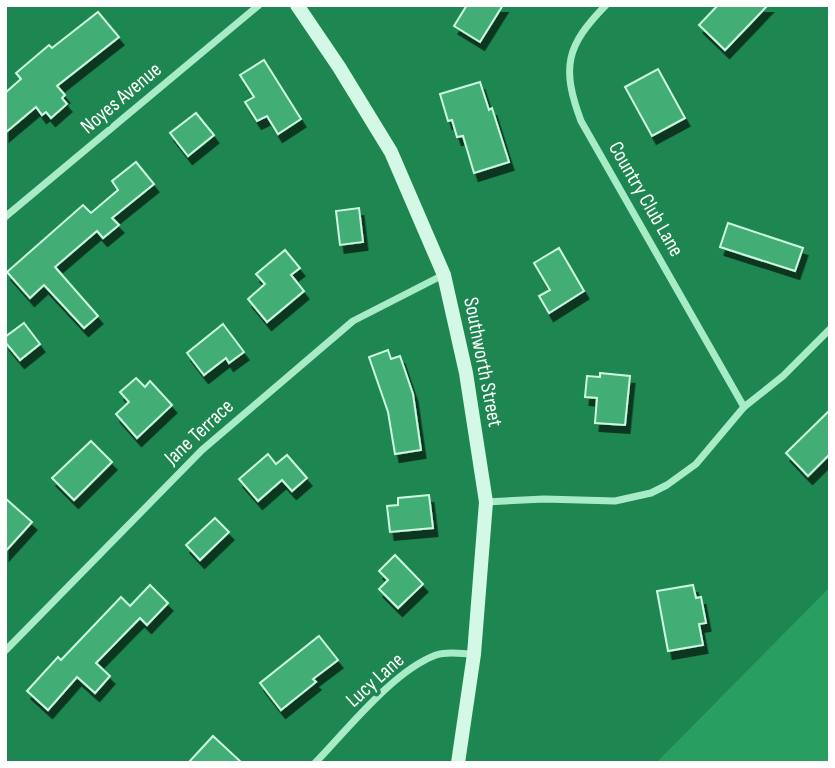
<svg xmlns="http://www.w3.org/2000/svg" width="835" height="768" font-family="'Sofia Sans Condensed',sans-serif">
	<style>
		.green { fill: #289f60 }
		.building { fill: #43ad75; stroke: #ccf8e1; stroke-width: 2; filter: url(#shadow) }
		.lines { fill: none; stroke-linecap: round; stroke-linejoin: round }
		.street { stroke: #a8ebc7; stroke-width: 7 }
		.secondary { stroke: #d3f8e5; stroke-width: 14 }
		.labels { text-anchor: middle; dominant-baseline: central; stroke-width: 7; stroke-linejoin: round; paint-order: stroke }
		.street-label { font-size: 21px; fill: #fff; stroke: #1e8751 }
	</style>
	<defs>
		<filter id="shadow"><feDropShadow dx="4.5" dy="8" stdDeviation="0" flood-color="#0009"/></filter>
	</defs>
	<rect width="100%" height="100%" fill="#1e8751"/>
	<path class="green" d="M 830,587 L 830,763 L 656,763 Z"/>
	<g class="building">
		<path d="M 467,5 L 503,5 L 480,42 L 454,26 Z"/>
		<path d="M 718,5 L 768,5 L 725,50 L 699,25 Z"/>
		<path d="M 98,12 L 119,37 L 57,86 L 65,95 L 62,98 L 67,104 L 51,118 L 46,112 L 42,115 L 36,107 L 5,133 L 5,93 L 21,79 L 16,73 L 49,45 L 52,48 Z"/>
		<path d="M 264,60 L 301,119 L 278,134 L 267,116 L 257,121 L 245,102 L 254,97 L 240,75 Z"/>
		<path d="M 658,69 L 685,118 L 652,136 L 625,87 Z"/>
		<path d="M 480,82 L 489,110 L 492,108 L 509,162 L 474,173 L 463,136 L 457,137 L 452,120 L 448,121 L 440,94 Z"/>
		<path d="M 196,113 L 214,135 L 188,156 L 170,133 Z"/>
		<path d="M 136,162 L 154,184 L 112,218 L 119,225 L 103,238 L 97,231 L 55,267 L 98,316 L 84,328 L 44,285 L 30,298 L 7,272 L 83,205 L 91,213 L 118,190 L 112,181 Z"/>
		<path d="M 359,208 L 363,242 L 340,245 L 336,211 Z"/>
		<path d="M 728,223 L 803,248 L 795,271 L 720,247 Z"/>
		<path d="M 559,248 L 584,291 L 549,313 L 539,296 L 550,290 L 534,263 Z"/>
		<path d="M 285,250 L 300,268 L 291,275 L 304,291 L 267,322 L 248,299 L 265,284 L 256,274 Z"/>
		<path d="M 24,323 L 40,344 L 20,360 L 5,342 L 5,337 Z"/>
		<path d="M 223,324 L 244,352 L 229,363 L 226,358 L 204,375 L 187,353 Z"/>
		<path d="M 388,350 L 391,359 L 400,356 L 413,394 L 421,450 L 395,454 L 388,412 L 369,357 Z"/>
		<path d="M 600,373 L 630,376 L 625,425 L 595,423 L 597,398 L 585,397 L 587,376 L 600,377 Z"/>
		<path d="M 136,378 L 145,387 L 150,381 L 172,405 L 137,438 L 116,414 L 129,402 L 120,392 Z"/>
		<path d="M 830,410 L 830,454 L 808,476 L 786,453 Z"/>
		<path d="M 91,441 L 112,462 L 74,500 L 52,478 Z"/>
		<path d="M 268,454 L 276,464 L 287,455 L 307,478 L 292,491 L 282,480 L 258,501 L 239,479 Z"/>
		<path d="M 429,495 L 433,528 L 390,532 L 387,506 L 398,505 L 398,498 Z"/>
		<path d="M 5,498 L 32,522 L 5,552 Z"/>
		<path d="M 215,518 L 229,532 L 200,560 L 186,545 Z"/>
		<path d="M 395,555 L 423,584 L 398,608 L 379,589 L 388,580 L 379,571 Z"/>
		<path d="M 150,585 L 168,603 L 147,625 L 140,618 L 96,663 L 110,676 L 95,693 L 77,677 L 48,710 L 27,691 L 58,657 L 61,660 L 121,597 L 130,606 Z"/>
		<path d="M 693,585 L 696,598 L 701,597 L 706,623 L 699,624 L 703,645 L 668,651 L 657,591 Z"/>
		<path d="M 319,636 L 338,660 L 313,679 L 316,682 L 281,710 L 260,683 Z"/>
		<path d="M 213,736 L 242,763 L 188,763 Z"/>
	</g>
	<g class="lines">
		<g class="street">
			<path d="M 606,5 C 566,46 561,67 581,121 L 744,407"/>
			<path d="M 5,217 L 259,5"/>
			<path d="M 486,502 L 544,499 L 615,501 L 651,493 L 667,485 L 696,464 L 744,407 L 783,376 L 830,329"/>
			<path d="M 5,651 L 202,450 L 353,321 L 443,275"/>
			<path d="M 315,763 C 347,730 393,671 436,655 C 448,651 462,654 474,654"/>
		</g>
		<path class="secondary" d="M 297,5 L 339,67 L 391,152 L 444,275 L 466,373 L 486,502 L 474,654 L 458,763"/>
	</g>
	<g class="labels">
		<g class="street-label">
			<text transform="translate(121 98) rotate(-40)">Noyes Avenue</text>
			<text transform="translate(646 199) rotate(60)">Country Club Lane</text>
			<text transform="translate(483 362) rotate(79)">Southworth Street</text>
			<text transform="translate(199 432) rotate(-43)">Jane Terrace</text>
			<text transform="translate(375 680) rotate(-42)">Lucy Lane</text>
		</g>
	</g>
	<rect width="835" height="768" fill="none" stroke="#ffffff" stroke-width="14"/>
</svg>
